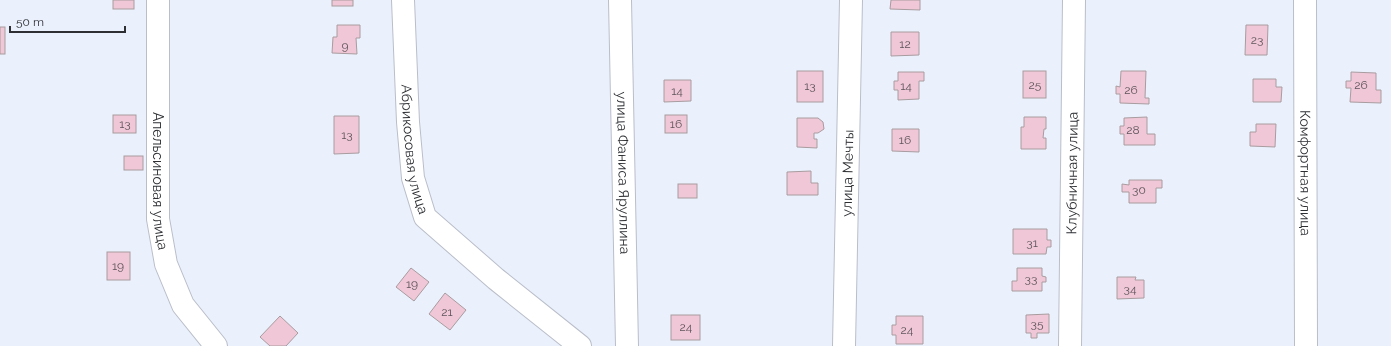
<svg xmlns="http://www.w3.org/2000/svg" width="1391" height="346" font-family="Raleway,sans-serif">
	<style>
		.building { fill: #f0c7d6; stroke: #a89ca0 }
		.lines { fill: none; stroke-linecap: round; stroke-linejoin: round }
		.minor-casing { stroke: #b9bec9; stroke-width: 24 }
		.minor { stroke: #fff; stroke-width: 22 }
		.labels { text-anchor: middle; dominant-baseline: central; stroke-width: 4; stroke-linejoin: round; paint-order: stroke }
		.number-label { font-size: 12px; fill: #5e555c }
		.street-label { font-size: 14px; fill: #2d2f33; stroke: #ebf1fc }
	</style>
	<rect width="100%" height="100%" fill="#ebf1fc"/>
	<g class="building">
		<rect x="113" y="0" width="21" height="9"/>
		<rect x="332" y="0" width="21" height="6"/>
		<path d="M 891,0 L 920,0 L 920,10 L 890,9 Z"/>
		<path d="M 337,25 L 360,25 L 360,38 L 356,38 L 357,54 L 332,53 L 333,37 L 337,37 Z"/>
		<path d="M 1246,25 L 1268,25 L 1267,55 L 1245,55 Z"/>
		<rect x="0" y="27" width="5" height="27"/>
		<path d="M 891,32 L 919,32 L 919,55 L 891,56 Z"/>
		<rect x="797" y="71" width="26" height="31"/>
		<rect x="1023" y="71" width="23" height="27"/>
		<path d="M 1121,71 L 1146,71 L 1145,98 L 1149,98 L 1149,104 L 1120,103 L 1120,94 L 1116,94 L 1116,86 L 1120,87 Z"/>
		<path d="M 898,72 L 924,72 L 924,81 L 919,81 L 919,99 L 898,100 L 898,90 L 894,90 L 894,81 L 898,81 Z"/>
		<path d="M 1351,72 L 1376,73 L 1376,90 L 1381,90 L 1381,103 L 1350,102 L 1351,88 L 1346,88 L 1346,81 L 1351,81 Z"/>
		<path d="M 1253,79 L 1276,79 L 1276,87 L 1282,87 L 1281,102 L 1253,102 Z"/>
		<path d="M 664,80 L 691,80 L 691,101 L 664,102 Z"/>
		<rect x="113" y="115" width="23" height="18"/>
		<rect x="665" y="115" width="22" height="18"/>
		<path d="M 334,116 L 359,116 L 359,153 L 334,154 Z"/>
		<path d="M 1024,117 L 1046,117 L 1046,129 L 1044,129 L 1043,138 L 1046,138 L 1046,149 L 1021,149 L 1021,127 L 1024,127 Z"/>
		<path d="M 1147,117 L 1147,134 L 1155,134 L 1155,145 L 1124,145 L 1124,134 L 1120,134 L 1120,126 L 1124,126 L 1124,118 Z"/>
		<path d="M 797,118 L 818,118 L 823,122 L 824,129 L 818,133 L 814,133 L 814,139 L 817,139 L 817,148 L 797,147 Z"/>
		<path d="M 1256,124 L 1276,124 L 1275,147 L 1250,146 L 1250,132 L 1256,132 Z"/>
		<path d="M 892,129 L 919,129 L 919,152 L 892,151 Z"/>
		<rect x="124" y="156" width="19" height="14"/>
		<path d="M 811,171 L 811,183 L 818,183 L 818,195 L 787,195 L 787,172 Z"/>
		<path d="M 1129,180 L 1162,180 L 1162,188 L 1156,188 L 1156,203 L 1129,203 L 1129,192 L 1122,192 L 1122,184 L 1129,185 Z"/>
		<rect x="678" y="184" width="19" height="14"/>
		<path d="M 1013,229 L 1047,229 L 1047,240 L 1051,240 L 1051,247 L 1047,247 L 1046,254 L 1013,254 Z"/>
		<rect x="107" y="252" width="23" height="28"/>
		<path d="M 411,268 L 429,282 L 414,301 L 396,287 Z"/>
		<path d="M 1017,268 L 1042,268 L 1042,276 L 1046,277 L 1046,282 L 1042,282 L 1042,291 L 1012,291 L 1012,281 L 1017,281 Z"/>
		<path d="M 1117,277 L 1136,277 L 1135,280 L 1144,280 L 1144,298 L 1117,299 Z"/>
		<path d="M 445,293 L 466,310 L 450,330 L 429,314 Z"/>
		<path d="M 1049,314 L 1049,333 L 1037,333 L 1037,338 L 1031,338 L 1031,333 L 1026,333 L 1026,315 Z"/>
		<rect x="671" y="315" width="29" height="25"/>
		<path d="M 280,316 L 298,333 L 286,346 L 270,346 L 260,337 Z"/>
		<path d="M 896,316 L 923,316 L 923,344 L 896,344 L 896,335 L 892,335 L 892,325 L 896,325 Z"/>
	</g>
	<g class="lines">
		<g class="minor-casing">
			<g id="minor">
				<path id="s1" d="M 158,0 L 158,219 L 166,264 L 183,305 L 216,346"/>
				<path id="s2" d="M 403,0 L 408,122 L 413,178 L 425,217 L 496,279 L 580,346"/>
				<path id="s3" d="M 620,0 L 627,346"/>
				<path id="s4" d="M 1305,0 L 1306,346"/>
				<path id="s5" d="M 844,346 L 851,0"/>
				<path id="s6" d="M 1070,346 L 1074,0"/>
			</g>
		</g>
		<use href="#minor" class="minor"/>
	</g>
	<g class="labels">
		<g class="number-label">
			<text x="1257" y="40">23</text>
			<text x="905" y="44">12</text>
			<text x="345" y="46">9</text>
			<text x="1035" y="85">25</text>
			<text x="1361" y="85">26</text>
			<text x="810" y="86">13</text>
			<text x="906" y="86">14</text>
			<text x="1131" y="90">26</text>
			<text x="677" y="91">14</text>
			<text x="125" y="124">13</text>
			<text x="676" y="124">16</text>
			<text x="1133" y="130">28</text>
			<text x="347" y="135">13</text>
			<text x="905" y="140">16</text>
			<text x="1139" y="190">30</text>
			<text x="1032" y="243">31</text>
			<text x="118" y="266">19</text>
			<text x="1031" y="279">33</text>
			<text x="412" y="284">19</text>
			<text x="1130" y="289">34</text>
			<text x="447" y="312">21</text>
			<text x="1037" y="324">35</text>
			<text x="686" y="327">24</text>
			<text x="907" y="330">24</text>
		</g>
		<g class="street-label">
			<text stroke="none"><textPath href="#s2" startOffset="150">Абрикосовая улица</textPath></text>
			<text stroke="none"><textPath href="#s3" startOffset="173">улица Фаниса Яруллина</textPath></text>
			<text stroke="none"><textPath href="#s5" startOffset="173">улица Мечты</textPath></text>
			<text stroke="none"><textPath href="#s6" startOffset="173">Клубничная улица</textPath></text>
			<text stroke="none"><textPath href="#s4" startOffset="173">Комфортная улица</textPath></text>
			<text stroke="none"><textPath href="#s1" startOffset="181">Апельсиновая улица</textPath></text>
		</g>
	</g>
	<path d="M10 26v6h115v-6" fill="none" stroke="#2d2f33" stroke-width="2"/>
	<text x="16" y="26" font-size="12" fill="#2d2f33" stroke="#ebf1fc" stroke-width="3" paint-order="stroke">50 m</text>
</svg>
